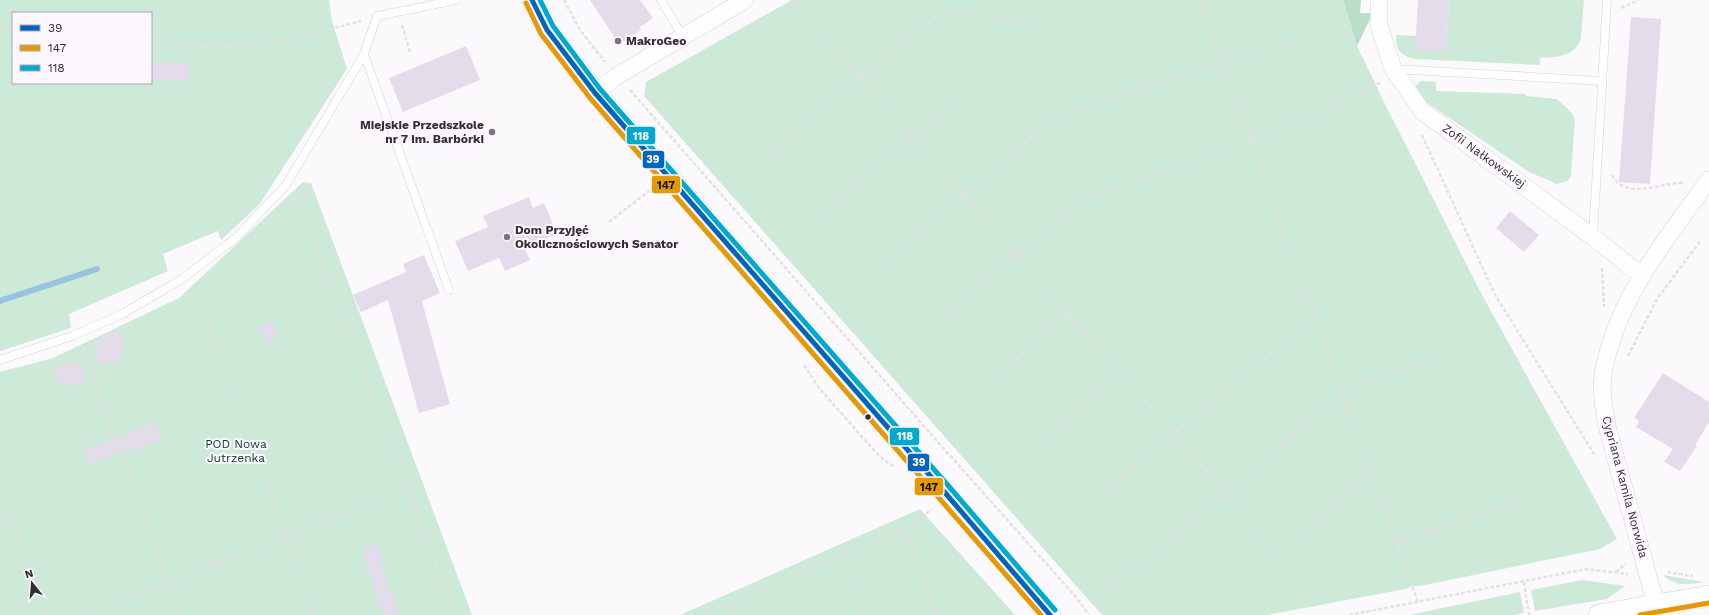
<svg xmlns="http://www.w3.org/2000/svg" width="1709" height="615" font-family="'Work Sans',sans-serif">
	<style>
		.green { fill: #cde9d8; fill-rule: evenodd }
		.forest { fill: #bbdec9 }
		.lines { fill: none; stroke-linecap: round; stroke-linejoin: round }
		.stream { stroke: #98c2e0; stroke-width: 6 }
		.building { fill: #e3ddeb }
		.service-casing { stroke: #d3d0d4; stroke-width: 9 }
		.minor-casing { stroke: #d3d0d4; stroke-width: 18 }
		.tertiary-casing { stroke: #d3d0d4; stroke-width: 22 }
		.path { stroke: #e2e2e3; stroke-width: 2.5; stroke-dasharray: 4 2; stroke-linecap: butt }
		.service { stroke: #fffeff; stroke-width: 8 }
		.minor { stroke: #fffeff; stroke-width: 17 }
		.tertiary { stroke: #fffeff; stroke-width: 21 }
		.bus-1-casing { stroke: #fdf7ff; stroke-width: 8 }
		.bus-2-casing { stroke: #fdf7ff; stroke-width: 8 }
		.bus-3-casing { stroke: #fdf7ff; stroke-width: 8 }
		.bus-1 { stroke: #0065bd; stroke-width: 5 }
		.bus-2 { stroke: #e39a05; stroke-width: 5 }
		.bus-3 { stroke: #00a9ce; stroke-width: 5 }
		.poi-dot { fill: #79767a; stroke: #fdf7ff; stroke-width: 1.5 }
		.bus-dot { fill: #322f33; stroke: #fdf7ff; stroke-width: 1.5 }
		.labels { text-anchor: middle; dominant-baseline: central; stroke-width: 4; stroke-linejoin: round; paint-order: stroke }
		.poi-label { font-size: 12px; font-weight: bold; fill: #322f33; stroke: #fdf7ff; text-anchor: start }
		.street-label { font-size: 12px; fill: #322f33; stroke: #fdf7ff }
		.park-label { font-size: 12px; fill: #053b22; stroke: #fdf7ff }
		.line-badge { stroke: #fdf7ff; stroke-width: 1.5 }
		.badge-label { font-size: 11px; text-anchor: middle; font-weight: bold; fill: #fff }
		.pale-badge-label { font-size: 11px; text-anchor: middle; font-weight: bold; fill: #111 }
	</style>
	<rect width="100%" height="100%" fill="#fcf9fd"/>
	<g class="green">
		<path d="M 0,0 L 329,0 L 332,21 L 347,69 L 259,205 L 221,240 L 218,231 L 163,254 L 168,271 L 69,314 L 71,328 L 0,351 ZM 13,13 L 151,13 L 151,83 L 13,83 Z"/>
		<path d="M 792,0 L 1343,0 L 1357,46 L 1385,104 L 1481,293 L 1617,539 L 1600,549 L 1420,586 L 1412,586 L 1405,589 L 1268,615 L 1102,615 L 644,96 L 646,82 Z"/>
		<path d="M 1449,0 L 1584,0 L 1581,38 C 1575,57 1558,57 1540,58 L 1540,65 L 1415,59 C 1399,55 1396,50 1396,35 L 1416,36 L 1416,50 L 1446,51 Z"/>
		<path d="M 1421,81 L 1436,82 L 1436,91 L 1526,94 L 1526,96 L 1557,99 L 1572,113 L 1575,119 L 1571,176 L 1568,181 L 1557,184 L 1529,172 L 1420,98 L 1412,89 Z"/>
		<path d="M 303,182 L 311,183 L 472,615 L 0,615 L 0,372 L 53,358 L 179,298 Z"/>
		<path d="M 920,509 L 1015,615 L 680,615 Z"/>
		<path d="M 1663,575 L 1704,582 C 1687,585 1676,587 1663,575 Z"/>
		<path d="M 1582,580 L 1625,586 L 1607,599 L 1535,611 L 1531,590 Z"/>
		<path d="M 1520,592 L 1524,613 L 1514,615 L 1409,615 Z"/>
	</g>
	<path class="forest" d="M 1343,0 L 1361,0 L 1360,13 L 1373,13 L 1357,46 Z"/>
	<g class="lines">
		<path class="stream" d="M 0,301 L 97,269"/>
	</g>
	<g class="building">
		<path d="M 590,0 L 640,0 L 653,18 L 640,27 L 641,30 L 619,44 Z"/>
		<path d="M 1418,0 L 1449,0 L 1446,52 L 1415,50 Z"/>
		<path d="M 1631,17 L 1661,19 L 1650,184 L 1619,182 Z"/>
		<path d="M 466,46 L 480,80 L 403,112 L 389,78 Z"/>
		<path d="M 151,62 L 188,63 L 190,79 L 182,80 L 182,82 L 151,79 Z"/>
		<path d="M 529,197 L 533,208 L 544,203 L 557,234 L 525,249 L 530,260 L 505,271 L 499,258 L 468,271 L 455,241 L 488,227 L 483,216 Z"/>
		<path d="M 1510,211 L 1539,235 L 1524,252 L 1496,228 Z"/>
		<path d="M 424,255 L 440,293 L 422,301 L 450,404 L 419,413 L 388,300 L 361,312 L 353,295 L 406,272 L 403,264 Z"/>
		<path d="M 273,322 L 279,337 L 264,343 L 259,327 Z"/>
		<path d="M 120,329 L 126,348 L 118,350 L 121,360 L 100,367 L 93,344 L 108,333 Z"/>
		<path d="M 80,361 L 86,382 L 69,387 L 68,383 L 60,386 L 54,369 Z"/>
		<path d="M 1663,373 L 1709,402 L 1709,422 L 1695,445 L 1697,446 L 1680,471 L 1664,462 L 1673,449 L 1636,427 L 1639,421 L 1634,418 Z"/>
		<path d="M 155,422 L 162,440 L 132,452 L 131,448 L 89,464 L 84,450 Z"/>
		<path d="M 378,543 L 384,558 L 380,560 L 399,615 L 383,615 L 361,551 Z"/>
	</g>
	<g class="lines">
		<g class="service-casing">
			<g id="service">
				<path d="M 661,0 L 683,37"/>
				<path d="M 1394,69 L 1602,81"/>
				<path d="M 1593,236 L 1607,0"/>
				<path d="M 449,290 L 364,54 L 377,16 L 456,0"/>
				<path d="M 0,360 L 72,336 L 122,314 L 182,279 L 237,237 L 286,185 L 364,54"/>
			</g>
		</g>
		<g class="minor-casing">
			<g id="minor">
				<path d="M 1379,0 L 1379,26 L 1393,69 L 1422,111 L 1593,237 L 1642,276"/>
				<path d="M 595,93 L 617,76 L 745,0"/>
				<path d="M 1656,605 L 1607,426 C 1604,409 1601,392 1603,375 C 1615,301 1666,239 1709,180"/>
			</g>
		</g>
		<g class="tertiary-casing">
			<g id="tertiary">
				<path d="M 532,0 L 547,30 L 595,93 L 947,495 L 1050,615"/>
				<path d="M 1599,615 L 1709,596"/>
			</g>
		</g>
		<g class="path">
			<path d="M 564,0 L 580,30 L 605,62"/>
			<path d="M 792,0 L 1174,433 L 1277,554 L 1371,472"/>
			<path d="M 1200,0 L 1418,602"/>
			<path d="M 1621,8 L 1639,0"/>
			<path d="M 402,25 L 410,52"/>
			<path d="M 0,29 L 13,30"/>
			<path d="M 151,41 C 170,43 189,46 209,47 C 254,49 317,33 361,21"/>
			<path d="M 630,90 L 937,441 L 1076,597 L 1089,615"/>
			<path d="M 1422,135 L 1494,293 L 1594,454"/>
			<path d="M 762,161 L 941,12 L 1037,21"/>
			<path d="M 1612,175 C 1627,202 1662,181 1685,183"/>
			<path d="M 297,194 L 455,615"/>
			<path d="M 811,221 L 959,100"/>
			<path d="M 609,222 L 653,188"/>
			<path d="M 882,263 L 963,196 L 1057,115 L 1301,39"/>
			<path d="M 1602,268 L 1604,307"/>
			<path d="M 208,319 L 315,615"/>
			<path d="M 934,322 L 1017,255 L 1093,196 L 1331,112 L 1328,104 L 1380,83"/>
			<path d="M 83,347 L 181,615"/>
			<path d="M 1628,356 L 1657,299 L 1701,240"/>
			<path d="M 804,365 L 819,388 L 879,456 L 894,467"/>
			<path d="M 988,382 L 1069,315"/>
			<path d="M 1341,391 L 1452,351"/>
			<path d="M 1040,440 L 1121,374"/>
			<path d="M 0,490 L 46,615"/>
			<path d="M 1093,500 L 1315,317"/>
			<path d="M 905,529 L 937,615"/>
			<path d="M 1397,545 L 1542,491"/>
			<path d="M 843,555 L 865,615"/>
			<path d="M 1616,572 L 1626,563"/>
			<path d="M 1667,572 L 1693,576"/>
			<path d="M 1524,582 L 1529,615"/>
			<path d="M 1098,599 L 1343,395"/>
			<path d="M 728,605 L 731,615"/>
			<path d="M 86,615 L 408,489"/>
			<path d="M 703,615 L 911,526 L 932,509"/>
			<path d="M 1349,615 L 1586,569 L 1628,574"/>
		</g>
		<use href="#service" class="service"/>
		<use href="#minor" class="minor"/>
		<use href="#tertiary" class="tertiary"/>
		<g class="bus-1-casing">
			<path id="bus-1" d="M 532,0 L 547,30 L 595,93 L 947,495 L 1050,615"/>
		</g>
		<g class="bus-2-casing">
			<g id="bus-2">
				<path d="M 526,3 L 541,34 L 590,98 L 1041,615"/>
				<path d="M 1640,615 L 1709,603"/>
			</g>
		</g>
		<g class="bus-3-casing">
			<path id="bus-3" d="M 540,0 L 553,26 L 600,89 L 952,490 L 1055,610"/>
		</g>
		<use href="#bus-1" class="bus-1"/>
		<use href="#bus-2" class="bus-2"/>
		<use href="#bus-3" class="bus-3"/>
	</g>
	<g class="poi-dot">
		<circle cx="618" cy="41" r="4"/>
		<circle cx="492" cy="132" r="4"/>
		<circle cx="507" cy="237" r="4"/>
	</g>
	<circle class="bus-dot" cx="868" cy="417" r="3.5"/>
	<g class="labels">
		<g class="poi-label">
			<text x="626" y="41">MakroGeo</text>
			<text x="484" y="125" text-anchor="end">Miejskie Przedszkole<tspan x="484" dy="14">nr 7 im. Barbórki</tspan></text>
			<text x="515" y="230">Dom Przyjęć<tspan x="515" dy="14">Okolicznościowych Senator</tspan></text>
		</g>
		<g class="street-label">
			<text transform="translate(1484 156) rotate(36)">Zofii Nałkowskiej</text>
			<text transform="translate(1625 487) rotate(75)">Cypriana Kamila Norwida</text>
		</g>
		<g class="park-label">
			<text x="236" y="444">POD Nowa<tspan x="236" dy="14">Jutrzenka</tspan></text>
		</g>
	</g>
	<g class="line-badge">
		<rect x="626" y="126" width="30" height="19" rx="4" fill="#00a9ce"/>
		<rect x="642" y="150" width="23" height="19" rx="4" fill="#0065bd"/>
		<rect x="651" y="175" width="30" height="19" rx="4" fill="#e39a05"/>
		<rect x="889" y="427" width="31" height="19" rx="4" fill="#00a9ce"/>
		<rect x="907" y="453" width="23" height="19" rx="4" fill="#0065bd"/>
		<rect x="914" y="477" width="30" height="19" rx="4" fill="#e39a05"/>
	</g>
	<g class="badge-label">
		<text x="641" y="140">118</text>
		<text x="653" y="163">39</text>
		<text x="905" y="440">118</text>
		<text x="919" y="466">39</text>
	</g>
	<g class="pale-badge-label">
		<text x="666" y="189">147</text>
		<text x="929" y="491">147</text>
	</g>
	<rect x="12" y="12" width="140" height="72" fill="#fdf7ff" stroke="#aca7ad"/>
	<rect x="20" y="25" width="20" height="6" fill="#0065bd" stroke="#aca7ad"/>
	<text x="48" y="32" font-size="12" fill="#322f33">39</text>
	<rect x="20" y="45" width="20" height="6" fill="#e39a05" stroke="#aca7ad"/>
	<text x="48" y="52" font-size="12" fill="#322f33">147</text>
	<rect x="20" y="65" width="20" height="6" fill="#00a9ce" stroke="#aca7ad"/>
	<text x="48" y="72" font-size="12" fill="#322f33">118</text>
	<g transform="translate(32 583) rotate(343)" stroke="#fdf7ff" stroke-width="3" paint-order="stroke">
	<path d="M0-3L7 15L0 10L-7 15Z" fill="#322f33"/>
	<text y="-6" font-size="11" font-weight="bold" text-anchor="middle" fill="#322f33">N</text>
	</g>
</svg>
